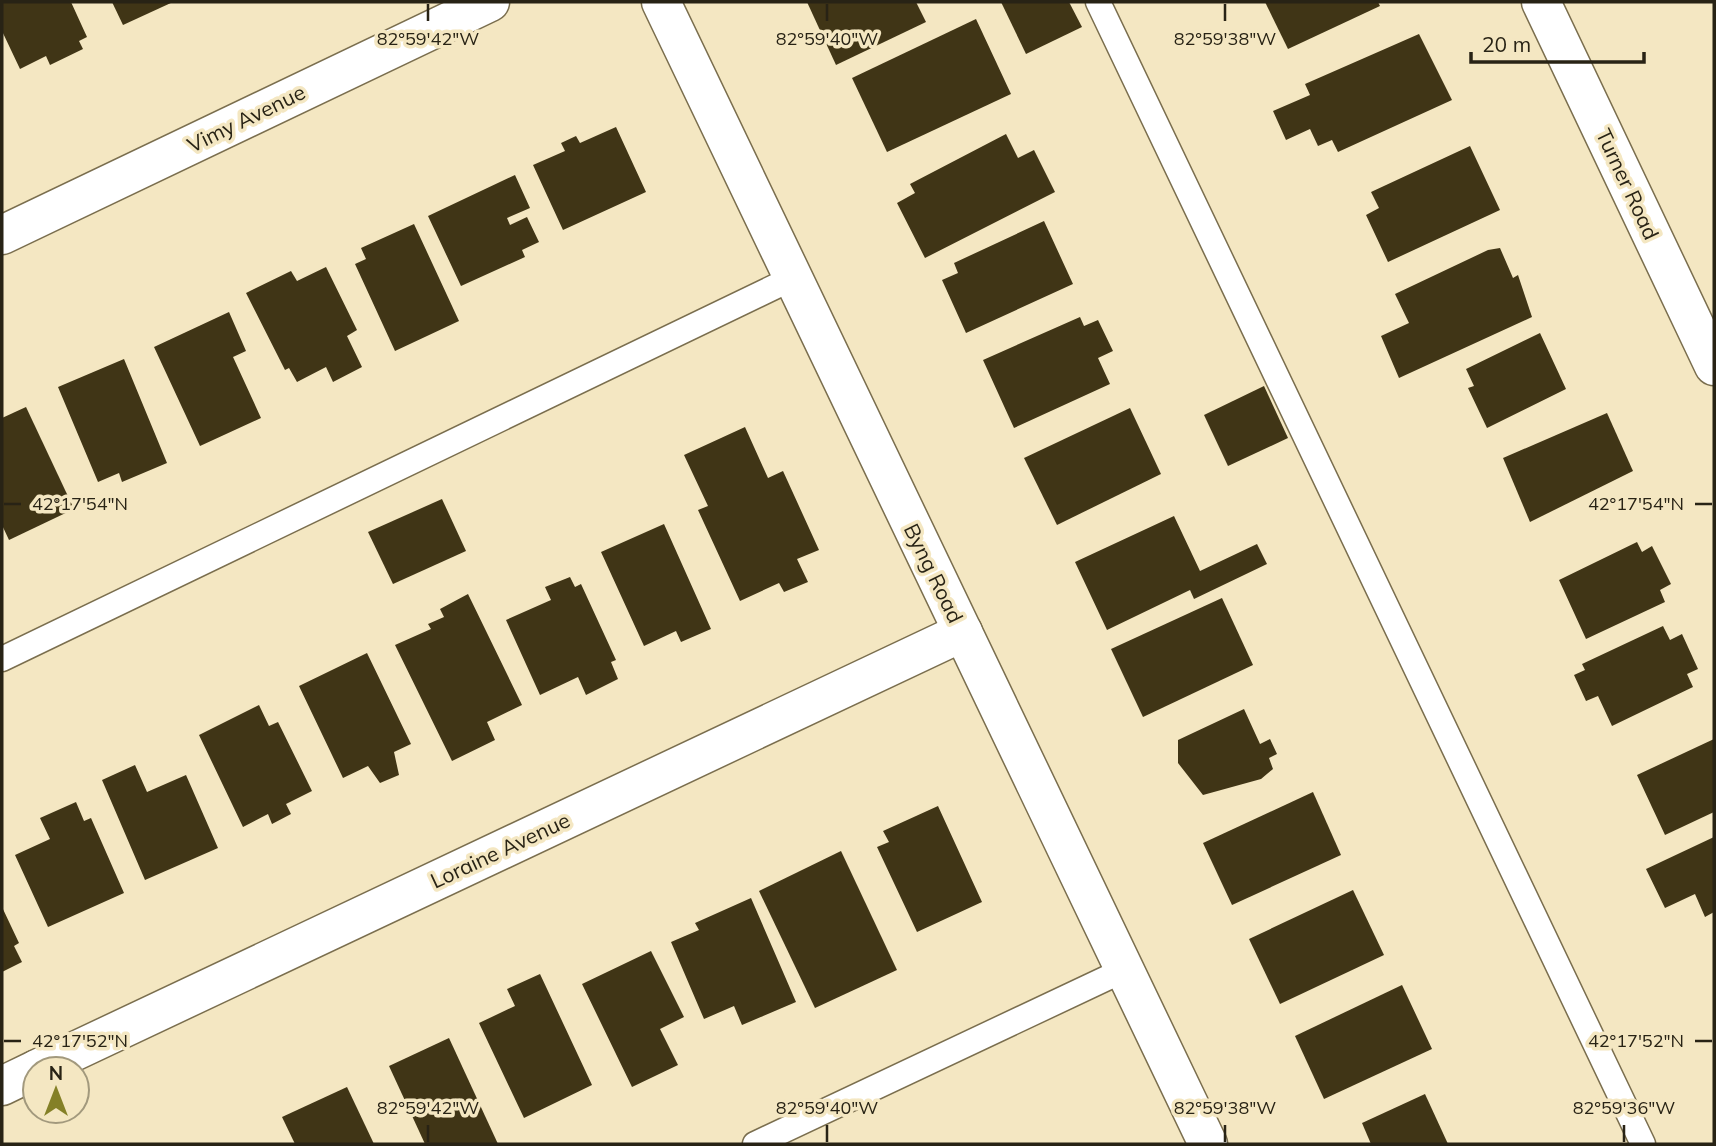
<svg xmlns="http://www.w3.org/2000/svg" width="1716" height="1146" font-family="Mulish,sans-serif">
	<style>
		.building { fill: #403516 }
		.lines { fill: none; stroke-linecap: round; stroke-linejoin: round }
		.lane-casing { stroke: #7a6e4e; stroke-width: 27 }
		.street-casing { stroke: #7a6e4e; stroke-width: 41 }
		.lane { stroke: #fff; stroke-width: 24 }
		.street { stroke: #fff; stroke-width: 38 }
		.ticks { fill: none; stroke: #282315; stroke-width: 2.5 }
		.labels { text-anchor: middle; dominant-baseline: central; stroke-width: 7; stroke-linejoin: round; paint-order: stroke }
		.street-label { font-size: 21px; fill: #282315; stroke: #f4e7c2 }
		.ticks-label { font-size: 18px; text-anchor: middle; fill: #282315; stroke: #f4e7c2; stroke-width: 7; stroke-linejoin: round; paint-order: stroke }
	</style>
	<rect width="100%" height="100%" fill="#f4e7c2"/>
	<g class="building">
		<path d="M 2,2 L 71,2 L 87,37 L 79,41 L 83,49 L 50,65 L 46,56 L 20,69 L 2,31 Z"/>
		<path d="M 112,2 L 173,2 L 123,25 Z"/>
		<path d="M 807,2 L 916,2 L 926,22 L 836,65 Z"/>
		<path d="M 1001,2 L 1069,2 L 1082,27 L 1026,54 Z"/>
		<path d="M 1265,2 L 1378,2 L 1380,6 L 1288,49 Z"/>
		<path d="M 976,19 L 1011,94 L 887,152 L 852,78 Z"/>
		<path d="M 1419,34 L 1452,100 L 1338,152 L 1332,140 L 1318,146 L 1310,129 L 1286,140 L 1273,111 L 1310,95 L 1305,84 Z"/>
		<path d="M 616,127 L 646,192 L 563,230 L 533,165 L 565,151 L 561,143 L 576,136 L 580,143 Z"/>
		<path d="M 1006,134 L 1018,158 L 1034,150 L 1055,192 L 925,258 L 897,203 L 915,193 L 910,184 Z"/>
		<path d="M 1470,146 L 1500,210 L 1388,262 L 1366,215 L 1379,208 L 1371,192 Z"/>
		<path d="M 515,175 L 530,208 L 507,218 L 510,225 L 527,217 L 539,242 L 522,250 L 525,257 L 461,286 L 428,216 Z"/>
		<path d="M 1044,221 L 1073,284 L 966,333 L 942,280 L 958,273 L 954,263 Z"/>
		<path d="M 414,224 L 459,321 L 395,351 L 355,264 L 366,259 L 361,248 Z"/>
		<path d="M 1500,248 L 1513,278 L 1518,275 L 1532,317 L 1399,378 L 1381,336 L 1409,323 L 1395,294 L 1488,250 Z"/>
		<path d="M 326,267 L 357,330 L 347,336 L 362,367 L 333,382 L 326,367 L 297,382 L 289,368 L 285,370 L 246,293 L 291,271 L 297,281 Z"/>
		<path d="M 229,312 L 246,351 L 233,357 L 261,418 L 200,446 L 154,347 Z"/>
		<path d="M 1080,317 L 1084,326 L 1098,320 L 1113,351 L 1098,358 L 1110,384 L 1014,428 L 983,360 Z"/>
		<path d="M 1540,333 L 1566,389 L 1487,428 L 1468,388 L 1474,386 L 1466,369 Z"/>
		<path d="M 124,359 L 167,463 L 122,482 L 119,473 L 98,482 L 58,387 Z"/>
		<path d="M 1264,386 L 1288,438 L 1228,466 L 1204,415 Z"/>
		<path d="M 26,407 L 74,509 L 9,540 L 2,525 L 2,418 Z"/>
		<path d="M 1130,408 L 1161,474 L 1057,525 L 1024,458 Z"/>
		<path d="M 1607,413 L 1633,471 L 1530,522 L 1503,458 Z"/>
		<path d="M 745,427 L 768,478 L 783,471 L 819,550 L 797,559 L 808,582 L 784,592 L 779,583 L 740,601 L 698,510 L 708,506 L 684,455 Z"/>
		<path d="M 442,499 L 466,551 L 393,584 L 368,532 Z"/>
		<path d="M 1174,516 L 1200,571 L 1257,544 L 1267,564 L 1194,599 L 1190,590 L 1107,630 L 1075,562 Z"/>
		<path d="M 664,524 L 711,629 L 681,642 L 676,631 L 644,646 L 601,552 Z"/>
		<path d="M 1637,542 L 1642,552 L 1652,546 L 1671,584 L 1660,590 L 1665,602 L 1586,639 L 1559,580 Z"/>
		<path d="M 570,577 L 575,587 L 581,584 L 616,660 L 611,662 L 618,679 L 586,695 L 578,677 L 540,695 L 506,620 L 551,600 L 545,587 Z"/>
		<path d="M 468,594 L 522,705 L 487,722 L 495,740 L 452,761 L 395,645 L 431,629 L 428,624 L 444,617 L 440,609 Z"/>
		<path d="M 1222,598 L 1253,665 L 1143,717 L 1111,649 Z"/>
		<path d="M 1663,626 L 1670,640 L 1682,634 L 1698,669 L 1687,674 L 1693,687 L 1612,726 L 1598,696 L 1586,701 L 1574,675 L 1585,670 L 1582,664 Z"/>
		<path d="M 367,653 L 411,744 L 394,752 L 399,775 L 380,783 L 368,766 L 343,778 L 299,686 Z"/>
		<path d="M 259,705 L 269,726 L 278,722 L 312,791 L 286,804 L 291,814 L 272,824 L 268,814 L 243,827 L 199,735 Z"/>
		<path d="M 1244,709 L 1260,744 L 1270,739 L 1277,754 L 1269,758 L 1273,769 L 1261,779 L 1203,795 L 1178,763 L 1178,740 Z"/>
		<path d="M 1714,739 L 1714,812 L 1665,835 L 1637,775 Z"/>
		<path d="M 135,765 L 147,792 L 186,775 L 218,848 L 145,880 L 102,780 Z"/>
		<path d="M 1313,792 L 1341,855 L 1232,905 L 1203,843 Z"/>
		<path d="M 76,802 L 84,821 L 91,818 L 124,893 L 48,927 L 15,855 L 50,839 L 40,818 Z"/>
		<path d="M 938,806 L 982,902 L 917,932 L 877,847 L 889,842 L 883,831 Z"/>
		<path d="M 1714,837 L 1714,912 L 1705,917 L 1695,894 L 1665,908 L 1646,869 Z"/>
		<path d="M 841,851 L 897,970 L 815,1008 L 759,891 Z"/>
		<path d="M 1353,890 L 1384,955 L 1280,1004 L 1249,939 Z"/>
		<path d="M 751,898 L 796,1002 L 742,1025 L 734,1006 L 704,1019 L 671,942 L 699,930 L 695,923 Z"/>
		<path d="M 2,907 L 19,943 L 14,946 L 22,962 L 2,972 Z"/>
		<path d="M 651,951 L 684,1017 L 660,1029 L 678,1065 L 632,1087 L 582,984 Z"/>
		<path d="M 540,974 L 592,1085 L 524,1118 L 479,1023 L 515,1006 L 507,989 Z"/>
		<path d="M 1402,985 L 1432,1049 L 1324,1099 L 1295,1036 Z"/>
		<path d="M 449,1038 L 498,1144 L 425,1144 L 389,1066 Z"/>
		<path d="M 347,1087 L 374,1144 L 295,1144 L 282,1117 Z"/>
		<path d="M 1425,1094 L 1448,1144 L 1371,1144 L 1362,1123 Z"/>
	</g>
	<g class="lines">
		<g class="lane-casing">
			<g id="lane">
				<path d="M 1098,2 L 1643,1144"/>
				<path d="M 2,659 L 793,278"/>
				<path d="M 755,1144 L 1124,970"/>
			</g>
		</g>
		<g class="street-casing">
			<g id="street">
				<path d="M 661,2 L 1208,1144"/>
				<path d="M 1541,2 L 1714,366"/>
				<path d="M 2,235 L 490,2"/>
				<path d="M 37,1069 L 963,632"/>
				<path d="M 2,1086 L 35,1070"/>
			</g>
		</g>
		<use href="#lane" class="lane"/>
		<use href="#street" class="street"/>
	</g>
	<path class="ticks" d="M 428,4 L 428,21M 827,4 L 827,21M 1225,4 L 1225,21M 4,504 L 21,504M 1695,504 L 1712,504M 4,1041 L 21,1041M 1695,1041 L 1712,1041M 428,1125 L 428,1142M 827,1125 L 827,1142M 1225,1125 L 1225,1142M 1624,1125 L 1624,1142"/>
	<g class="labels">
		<g class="street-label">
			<text transform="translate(246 118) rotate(-26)">Vimy Avenue</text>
			<text transform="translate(1628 184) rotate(65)">Turner Road</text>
			<text transform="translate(934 573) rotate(64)">Byng Road</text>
			<text transform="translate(500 850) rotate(-25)">Loraine Avenue</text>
		</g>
	</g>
	<g class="ticks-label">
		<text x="428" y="45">82°59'42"W</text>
		<text x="827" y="45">82°59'40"W</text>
		<text x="1225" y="45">82°59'38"W</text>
		<text x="80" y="510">42°17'54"N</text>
		<text x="1636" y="510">42°17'54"N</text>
		<text x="80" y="1047">42°17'52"N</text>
		<text x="1636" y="1047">42°17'52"N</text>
		<text x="428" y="1114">82°59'42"W</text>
		<text x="827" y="1114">82°59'40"W</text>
		<text x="1225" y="1114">82°59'38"W</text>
		<text x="1624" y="1114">82°59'36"W</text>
	</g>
	<rect width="1716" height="1146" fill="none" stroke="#282315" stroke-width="7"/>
	<g transform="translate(56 1090)"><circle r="33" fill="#f4e7c2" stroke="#a2997d" stroke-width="2"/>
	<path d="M0-5L12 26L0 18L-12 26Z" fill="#848027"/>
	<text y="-10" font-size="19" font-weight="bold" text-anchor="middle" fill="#282315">N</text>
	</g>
	<path d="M1471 52v10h173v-10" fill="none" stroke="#282315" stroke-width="3.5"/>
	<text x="1482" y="52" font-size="21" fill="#282315" stroke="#f4e7c2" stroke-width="5" paint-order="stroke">20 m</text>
</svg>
